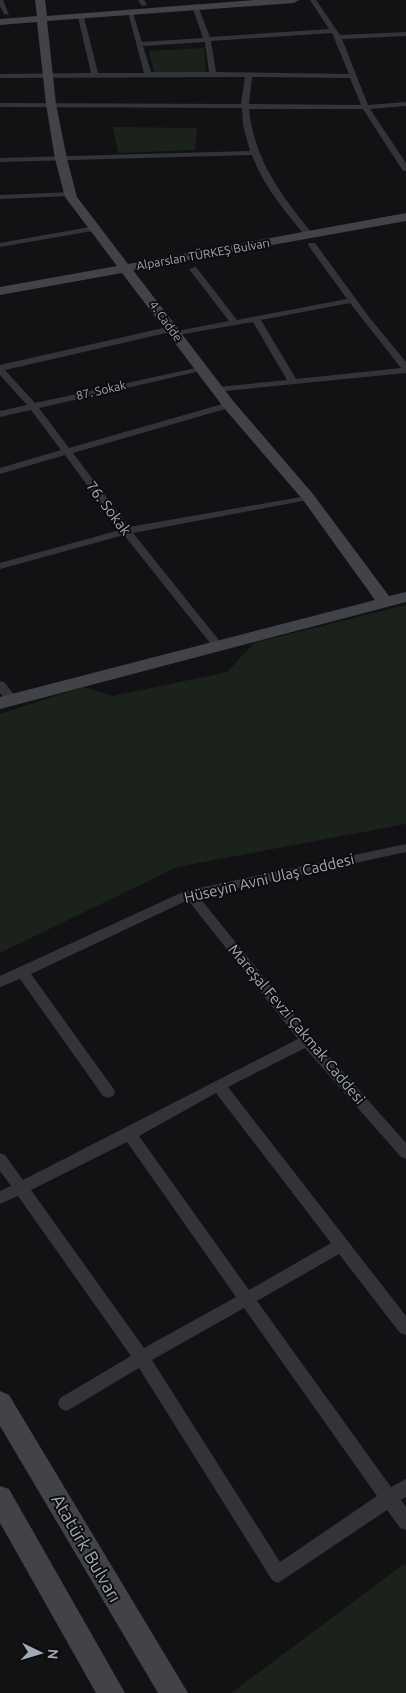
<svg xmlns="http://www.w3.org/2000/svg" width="406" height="1693" font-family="Ubuntu,sans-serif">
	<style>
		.green { fill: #1a221b }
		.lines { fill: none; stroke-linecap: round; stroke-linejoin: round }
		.street { fill: #333439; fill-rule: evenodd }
		.secondary { fill: #414349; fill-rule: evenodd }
		.labels { text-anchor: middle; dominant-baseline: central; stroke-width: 4; stroke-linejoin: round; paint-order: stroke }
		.far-street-label { font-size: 12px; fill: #a2a9b6; stroke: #0d0d0f }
		.street-label { font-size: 15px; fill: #a2a9b6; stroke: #0d0d0f }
		.near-street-label { font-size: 18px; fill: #a2a9b6; stroke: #0d0d0f }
	</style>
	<rect width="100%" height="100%" fill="#121214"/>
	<g class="green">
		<path d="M 204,48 L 206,73 L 154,72 L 149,51 Z"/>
		<path d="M 113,127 L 197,128 L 195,150 L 118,153 Z"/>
		<path d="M 406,605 L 406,824 L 177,867 L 0,953 L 0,714 L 83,687 L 113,696 L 227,672 L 254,643 Z"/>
		<path d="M 404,1564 L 406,1567 L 406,1693 L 231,1693 Z"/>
	</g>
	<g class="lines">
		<g class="street">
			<path d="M 0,0 L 3,0 L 9,15 L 4,14 L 0,6 Z"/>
			<path d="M 138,0 L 144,0 L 147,5 L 142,6 Z"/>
			<path d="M 310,0 L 316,0 L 340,35 L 406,32 L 406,36 L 342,39 L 368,105 L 406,102 L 406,106 L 370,109 L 406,163 L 406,171 L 403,171 L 363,109 L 249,109 C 254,159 281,195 312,233 L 312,237 L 306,237 C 286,212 263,186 252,155 L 0,162 L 0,158 L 250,151 L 243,125 L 242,108 L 0,107 L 0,103 L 241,104 L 245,77 L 0,78 L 0,74 L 91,73 L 78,17 L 81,15 L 84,17 L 98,73 L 144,73 L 128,12 L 133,13 L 142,42 L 203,38 L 192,6 L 195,4 L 198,6 L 210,37 L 329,29 ZM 332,33 L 349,74 L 216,72 L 211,41 ZM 205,42 L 209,72 L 151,72 L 143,46 ZM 252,77 L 350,78 L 361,105 L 249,104 Z"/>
			<path d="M 73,192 L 74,194 L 70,196 L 0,199 L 0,195 Z"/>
			<path d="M 95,226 L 99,228 L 98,230 L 0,247 L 0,243 Z"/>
			<path d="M 309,243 L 315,243 L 369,317 L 406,362 L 406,373 L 215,392 L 215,388 L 218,387 L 287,380 L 253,322 L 172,336 L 172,332 L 229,321 L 189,269 L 196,267 L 237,320 L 347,299 L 308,245 ZM 350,303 L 401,368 L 296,379 L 261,320 Z"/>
			<path d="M 172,326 L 176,329 L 175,331 L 5,370 L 35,403 L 205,366 L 205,370 L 39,408 L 69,448 L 226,403 L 232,403 L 232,407 L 73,453 L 129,527 L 312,495 L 312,499 L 308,500 L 133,533 L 222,644 L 224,646 L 222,648 L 214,648 L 124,535 L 0,569 L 0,563 L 120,530 L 65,455 L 0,474 L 0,468 L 61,450 L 31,410 L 0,417 L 0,411 L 27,405 L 0,375 L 0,365 Z"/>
			<path d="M 0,681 L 4,682 L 16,697 L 18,700 L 16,703 L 8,703 L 0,693 Z"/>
			<path d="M 406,844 L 406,852 L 199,897 L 312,1037 L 406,1143 L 406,1159 L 401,1157 L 305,1048 L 228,1087 L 406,1316 L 406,1335 L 400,1333 L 339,1254 L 257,1301 L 391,1487 L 406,1479 L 406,1497 L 401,1500 L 406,1507 L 406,1530 L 400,1528 L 387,1510 L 278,1583 L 272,1580 L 139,1368 L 72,1408 L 66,1411 L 60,1408 L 58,1403 L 60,1398 L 131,1356 L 18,1196 L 0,1204 L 0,1191 L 11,1186 L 0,1171 L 0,1153 L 5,1155 L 23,1180 L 298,1039 L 188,900 L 31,974 L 113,1088 L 115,1092 L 113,1096 L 108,1098 L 103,1096 L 20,979 L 0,987 L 0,976 L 185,891 ZM 216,1093 L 331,1243 L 249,1290 L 139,1136 ZM 127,1142 L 236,1297 L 144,1348 L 31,1190 ZM 244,1308 L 377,1496 L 280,1562 L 152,1360 Z"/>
		</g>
		<g class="secondary">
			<path d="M 35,0 L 45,0 L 47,16 L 255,0 L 299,0 L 294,3 L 47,21 L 56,104 L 67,159 L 77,197 L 128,264 L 406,213 L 406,221 L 133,270 L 234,402 L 313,494 L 389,596 L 406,592 L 406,602 L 0,709 L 0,697 L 375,600 L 303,500 L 224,408 L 122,273 L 0,295 L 0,287 L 117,266 L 65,197 L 55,159 L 46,104 L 37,22 L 0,25 L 0,19 L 37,16 Z"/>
			<path d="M 0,1391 L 9,1395 L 188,1693 L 158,1693 L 0,1426 Z"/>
			<path d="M 0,1486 L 9,1489 L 125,1693 L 96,1693 L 0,1523 Z"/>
		</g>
	</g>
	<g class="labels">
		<g class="far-street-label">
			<text transform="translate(203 254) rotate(-10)">Alparslan TÜRKEŞ Bulvarı</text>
			<text transform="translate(166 321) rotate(54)">4. Cadde</text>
			<text transform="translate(101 390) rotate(-13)">87. Sokak</text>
		</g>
		<g class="street-label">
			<text transform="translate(109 508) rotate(53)">76. Sokak</text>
			<text transform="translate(269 878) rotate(-13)">Hüseyin Avni Ulaş Caddesi</text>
			<text transform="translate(297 1024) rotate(50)">Mareşal Fevzi Çakmak Caddesi</text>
		</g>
		<g class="near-street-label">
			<text transform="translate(87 1548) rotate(60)">Atatürk Bulvarı</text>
		</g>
	</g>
	<g transform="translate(40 1653) rotate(95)" stroke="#0d0d0f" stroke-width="4" paint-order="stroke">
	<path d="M0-4L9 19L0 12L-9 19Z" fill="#a2a9b6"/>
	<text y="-8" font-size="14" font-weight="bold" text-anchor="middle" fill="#a2a9b6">N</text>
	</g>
</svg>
